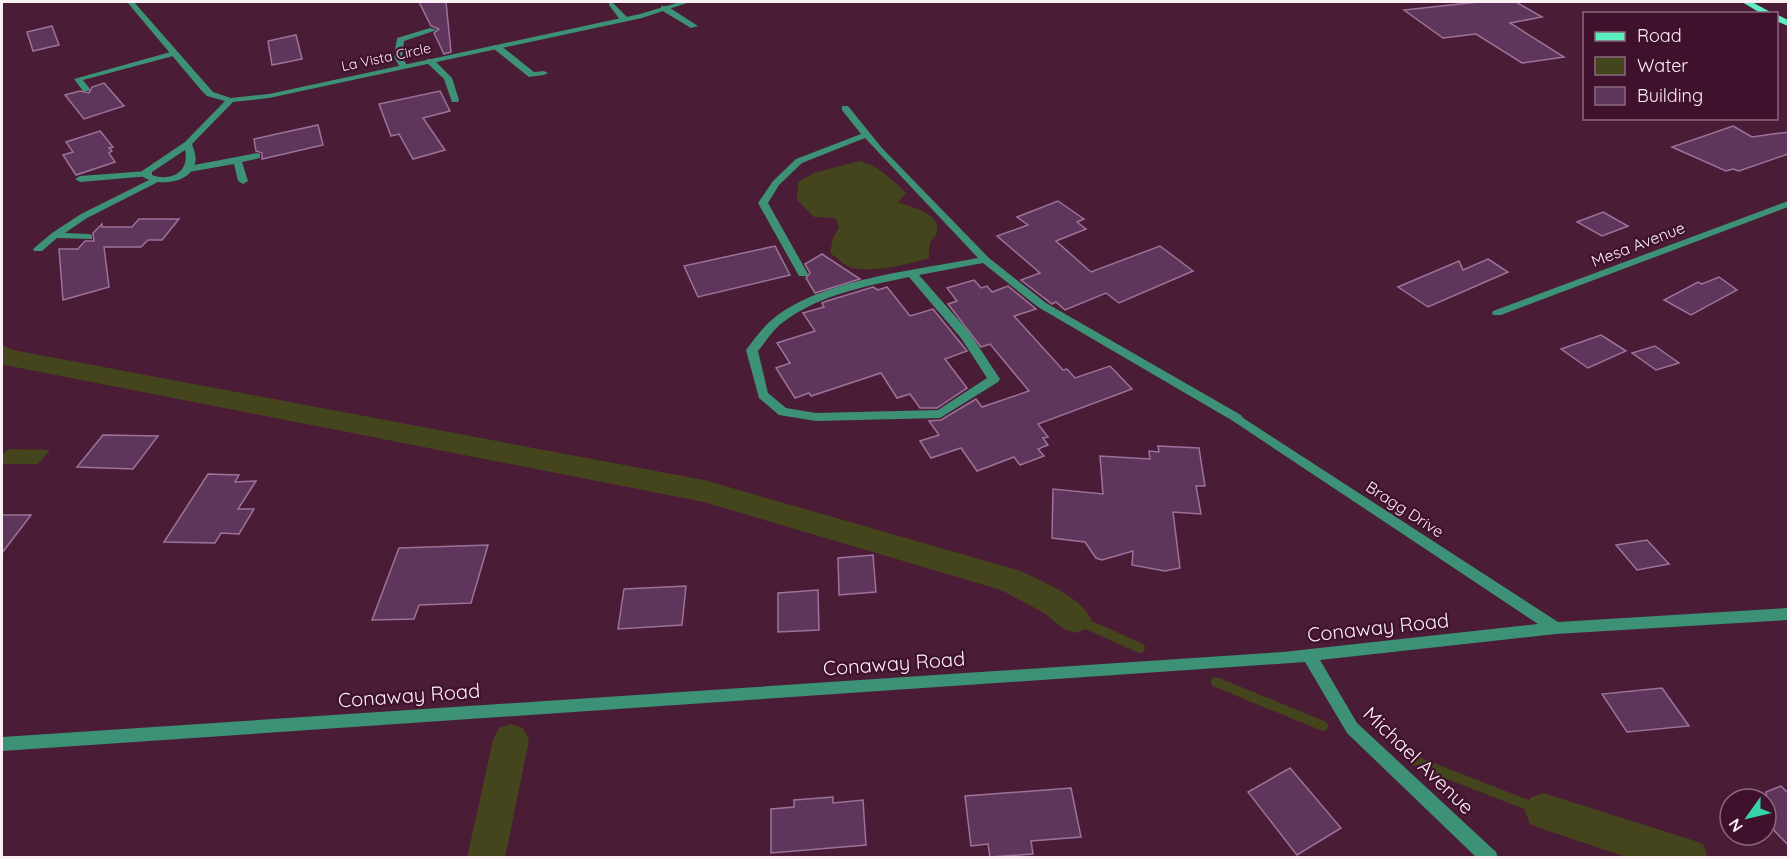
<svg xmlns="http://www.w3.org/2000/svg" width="1790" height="859" font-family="Quicksand,sans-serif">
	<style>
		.water { fill: #45451d }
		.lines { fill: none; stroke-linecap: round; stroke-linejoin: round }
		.stream { stroke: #45451d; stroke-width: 10 }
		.canal { fill: #45451d; fill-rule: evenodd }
		.building { fill: #5e365c; stroke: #9d729a; stroke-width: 1.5 }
		.lane { fill: #3c9176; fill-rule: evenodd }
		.street { fill: #3c9176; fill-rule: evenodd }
		.primary { fill: #5deec0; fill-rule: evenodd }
		.labels { text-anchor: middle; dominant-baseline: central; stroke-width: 4.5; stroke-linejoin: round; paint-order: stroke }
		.far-street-label { font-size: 14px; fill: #fceff5; stroke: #40112c }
		.street-label { font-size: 16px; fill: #fceff5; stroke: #40112c }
		.near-street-label { font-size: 20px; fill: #fceff5; stroke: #40112c }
	</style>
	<rect width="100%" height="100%" fill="#4b1c36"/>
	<g class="water">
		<path d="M 859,161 C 878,165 892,180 906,193 L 898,202 C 909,207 940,212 937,231 C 937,236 931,239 930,244 C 929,248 929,254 929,258 C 910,264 869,274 849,267 C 843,264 836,257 830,253 L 833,238 L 839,227 L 835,218 L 814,217 L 797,200 L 798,182 L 814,173 Z"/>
		<path d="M 8,449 L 50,450 L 38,464 L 2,464 L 2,456 Z"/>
	</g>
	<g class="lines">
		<g class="stream">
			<path d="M 1075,619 L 1140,648"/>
			<path d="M 1216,682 L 1323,726"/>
			<path d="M 1415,761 L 1543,811"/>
		</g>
		<g class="canal">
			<path d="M 2,345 L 13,350 L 704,480 L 1021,571 C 1044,583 1079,595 1091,619 L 1086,629 L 1075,633 L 1064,629 L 1044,613 L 1001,590 L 704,502 L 5,365 L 2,364 Z"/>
			<path d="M 511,724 L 523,728 L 529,740 L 505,858 L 467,858 L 493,740 L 499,728 Z"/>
			<path d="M 1543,793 L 1689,839 L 1703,844 L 1708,858 L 1629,858 L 1543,829 L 1530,824 L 1525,811 L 1530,798 Z"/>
		</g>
	</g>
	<g class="building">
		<path d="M 419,2 L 446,2 L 451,52 L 444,54 L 434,33 L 439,29 L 431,26 Z"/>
		<path d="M 1478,2 L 1516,2 L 1542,17 L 1510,23 L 1564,57 L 1522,63 L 1476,34 L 1443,38 L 1404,10 Z"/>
		<path d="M 52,26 L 59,45 L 33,51 L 27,32 Z"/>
		<path d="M 296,35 L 302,59 L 272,65 L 268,41 Z"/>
		<path d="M 104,83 L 124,106 L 84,119 L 65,95 L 80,91 L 89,93 L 92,87 Z"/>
		<path d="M 440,91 L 450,111 L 423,118 L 445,150 L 413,159 L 399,134 L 391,136 L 379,104 Z"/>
		<path d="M 318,125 L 323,145 L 262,159 L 262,153 L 256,151 L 254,139 Z"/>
		<path d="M 1733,126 L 1752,137 L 1788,132 L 1788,154 L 1739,171 L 1733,169 L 1726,171 L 1672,147 Z"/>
		<path d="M 100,131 L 113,147 L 109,148 L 112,151 L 109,153 L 115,162 L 76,175 L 63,155 L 73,152 L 66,142 Z"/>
		<path d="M 1058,201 L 1084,219 L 1077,222 L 1086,229 L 1056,241 L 1091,272 L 1160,246 L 1193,271 L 1119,303 L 1106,293 L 1065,310 L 1056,302 L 1052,304 L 1021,280 L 1040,273 L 997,236 L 1028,225 L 1017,217 Z"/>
		<path d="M 1603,212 L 1628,226 L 1602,236 L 1577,222 Z"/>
		<path d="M 139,219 L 179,219 L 162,240 L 148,240 L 141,247 L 104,247 L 109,287 L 63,300 L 59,249 L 78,249 L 85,241 L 94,241 L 93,233 L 102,224 L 102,227 L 132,227 Z"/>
		<path d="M 775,246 L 790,275 L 698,297 L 684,266 Z"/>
		<path d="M 822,254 L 860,279 L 815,293 L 806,278 L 810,273 L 805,264 Z"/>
		<path d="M 1488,259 L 1508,272 L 1428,307 L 1398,287 L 1459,261 L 1463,270 Z"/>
		<path d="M 1719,277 L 1737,290 L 1691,315 L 1664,300 L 1698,282 L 1702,284 Z"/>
		<path d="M 974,280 L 981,288 L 987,286 L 992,292 L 1008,286 L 1036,309 L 1014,316 L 1063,370 L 1067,369 L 1075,378 L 1110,366 L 1132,389 L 1038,424 L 1048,437 L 1043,438 L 1048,445 L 1038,449 L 1044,456 L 1020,465 L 1014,457 L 977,471 L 961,448 L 931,458 L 920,441 L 939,435 L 929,421 L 941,420 L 976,399 L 982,407 L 1029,391 L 990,344 L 981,347 L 948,304 L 957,301 L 947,288 Z"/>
		<path d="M 873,287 L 878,290 L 887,287 L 910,316 L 933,309 L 967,351 L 945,359 L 967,388 L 937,408 L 920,408 L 910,394 L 897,398 L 881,373 L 811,396 L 809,393 L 795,398 L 776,368 L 790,363 L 777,343 L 815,331 L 803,313 L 824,307 L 822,303 L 827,301 Z"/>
		<path d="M 1601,335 L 1626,351 L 1588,368 L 1561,349 Z"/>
		<path d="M 1655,346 L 1679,363 L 1656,370 L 1632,353 Z"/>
		<path d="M 103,435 L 158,436 L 133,469 L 77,467 Z"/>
		<path d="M 1158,446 L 1199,448 L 1205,486 L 1196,486 L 1201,514 L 1173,512 L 1180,568 L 1165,571 L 1132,565 L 1133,551 L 1102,560 L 1096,558 L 1085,542 L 1052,538 L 1053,489 L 1103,494 L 1100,456 L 1150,459 L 1149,451 L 1159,452 Z"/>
		<path d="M 208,474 L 239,475 L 235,482 L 256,481 L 238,509 L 254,509 L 239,534 L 221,533 L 215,543 L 164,542 Z"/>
		<path d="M 2,515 L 31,515 L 2,553 Z"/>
		<path d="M 1647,540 L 1669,564 L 1637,570 L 1616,545 Z"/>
		<path d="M 488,545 L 471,603 L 419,605 L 414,619 L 372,620 L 399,548 Z"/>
		<path d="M 873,555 L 876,592 L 839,595 L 838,558 Z"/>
		<path d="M 686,586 L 682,625 L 618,629 L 624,589 Z"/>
		<path d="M 818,590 L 819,630 L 778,632 L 778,593 Z"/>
		<path d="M 1662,688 L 1689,726 L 1627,732 L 1602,694 Z"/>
		<path d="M 1290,768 L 1341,828 L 1297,855 L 1248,792 Z"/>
		<path d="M 1781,786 L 1788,793 L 1788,845 L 1766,822 L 1766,792 Z"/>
		<path d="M 1071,788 L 1081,837 L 1031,841 L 1033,854 L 990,857 L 988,844 L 971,846 L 965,796 Z"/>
		<path d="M 833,797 L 833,803 L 863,800 L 866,845 L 771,853 L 771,809 L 794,807 L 794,800 Z"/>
	</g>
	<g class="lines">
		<g class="lane">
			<path d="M 609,3 L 613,3 L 627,17 L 627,21 L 621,21 L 609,5 Z"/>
			<path d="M 661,6 L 667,6 L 698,26 L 691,28 L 661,10 Z"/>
			<path d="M 430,28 L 437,30 L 404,41 L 402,57 L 408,67 L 401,69 L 394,57 L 397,38 Z"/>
			<path d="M 494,45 L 500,45 L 534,72 L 544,71 L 548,73 L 544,75 L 529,77 L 494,49 Z"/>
			<path d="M 174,51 L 178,53 L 177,55 L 83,80 L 90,89 L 89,91 L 83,91 L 74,79 Z"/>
			<path d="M 427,59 L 433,59 L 452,78 L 459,100 L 458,102 L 452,102 L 444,79 L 427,63 Z"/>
			<path d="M 842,106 L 848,106 L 882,148 L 989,258 L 1046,303 L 1241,415 L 1243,418 L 1241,421 L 1233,421 L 1038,307 L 983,263 L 919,275 L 969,332 L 1000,379 L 998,382 L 940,418 L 816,421 L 779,415 L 759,398 L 746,350 C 754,339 763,327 774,318 C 823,279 917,270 978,258 L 865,138 L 802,163 L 779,185 L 768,203 L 808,274 L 807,276 L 799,276 L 758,203 L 773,181 L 796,159 L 861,134 L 842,110 ZM 909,277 L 961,338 L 987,378 L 938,410 L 816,413 L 786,408 L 768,393 L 758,351 C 766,341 773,330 782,323 C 818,295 866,286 909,277 Z"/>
			<path d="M 257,153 L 260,154 L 260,158 L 242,162 L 248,181 L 243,184 L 238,181 L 234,164 L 189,172 L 185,169 L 189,166 Z"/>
			<path d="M 147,171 L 150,172 L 150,176 L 80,182 L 75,179 L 80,176 Z"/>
			<path d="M 155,177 L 158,178 L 158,182 L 87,218 L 65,233 L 89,234 L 92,235 L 92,239 L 57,238 L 42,251 L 34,251 L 33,249 L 52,233 L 81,214 Z"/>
		</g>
		<g class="street">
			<path d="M 127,2 L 134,2 L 213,92 L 231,98 L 269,94 L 640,14 L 680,2 L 690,2 L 642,18 L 269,98 L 233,102 L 192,144 C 194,150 197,157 195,163 C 191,184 156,187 142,176 L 142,171 L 185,142 L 225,101 L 207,96 L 201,90 ZM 185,150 C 190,172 171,182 152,175 L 152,172 Z"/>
			<path d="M 1788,201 L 1788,207 L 1501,315 L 1493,315 L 1492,313 L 1493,311 Z"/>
			<path d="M 1237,414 L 1558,622 L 1788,608 L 1788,620 L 1556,634 L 1320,660 L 1357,723 L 1496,852 L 1498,858 L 1477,858 L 1347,733 L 1305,662 L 2,751 L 2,737 L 1283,652 L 1538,624 L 1233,421 L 1231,418 L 1233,415 Z"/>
		</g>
		<g class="primary">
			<path d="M 1742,2 L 1752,2 L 1774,14 L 1762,14 Z"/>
			<path d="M 1776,14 L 1788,20 L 1788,26 L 1776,21 Z"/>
		</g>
	</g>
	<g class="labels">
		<g class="far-street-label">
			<text transform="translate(386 57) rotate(-12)">La Vista Circle</text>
		</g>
		<g class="street-label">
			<text transform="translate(1638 244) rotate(-21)">Mesa Avenue</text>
			<text transform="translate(1405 509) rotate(33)">Bragg Drive</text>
		</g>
		<g class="near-street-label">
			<text transform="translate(1378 627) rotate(-6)">Conaway Road</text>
			<text transform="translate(894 663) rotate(-4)">Conaway Road</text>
			<text transform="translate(409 695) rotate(-4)">Conaway Road</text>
			<text transform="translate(1419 760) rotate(44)">Michael Avenue</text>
		</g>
	</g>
	<rect width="1790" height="859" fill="none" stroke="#fceff5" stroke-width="6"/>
	<rect x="1583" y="12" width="195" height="108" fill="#40112c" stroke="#8b6a7c" stroke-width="1.5"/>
	<rect x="1595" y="32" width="30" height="9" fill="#5deec0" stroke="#8b6a7c" stroke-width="1.5"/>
	<text x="1637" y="42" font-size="18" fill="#fceff5">Road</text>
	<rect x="1595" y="57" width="30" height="18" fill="#45451d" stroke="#8b6a7c" stroke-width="1.5"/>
	<text x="1637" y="72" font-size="18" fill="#fceff5">Water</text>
	<rect x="1595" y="87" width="30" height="18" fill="#5e365c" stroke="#8b6a7c" stroke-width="1.5"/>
	<text x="1637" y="102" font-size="18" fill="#fceff5">Building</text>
	<g transform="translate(1748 817) rotate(236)"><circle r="28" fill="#40112c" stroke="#8b6a7c" stroke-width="1.5"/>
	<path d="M0-4.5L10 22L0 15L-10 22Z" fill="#35d4a7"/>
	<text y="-9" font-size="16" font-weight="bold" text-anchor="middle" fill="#fceff5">N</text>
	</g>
</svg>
